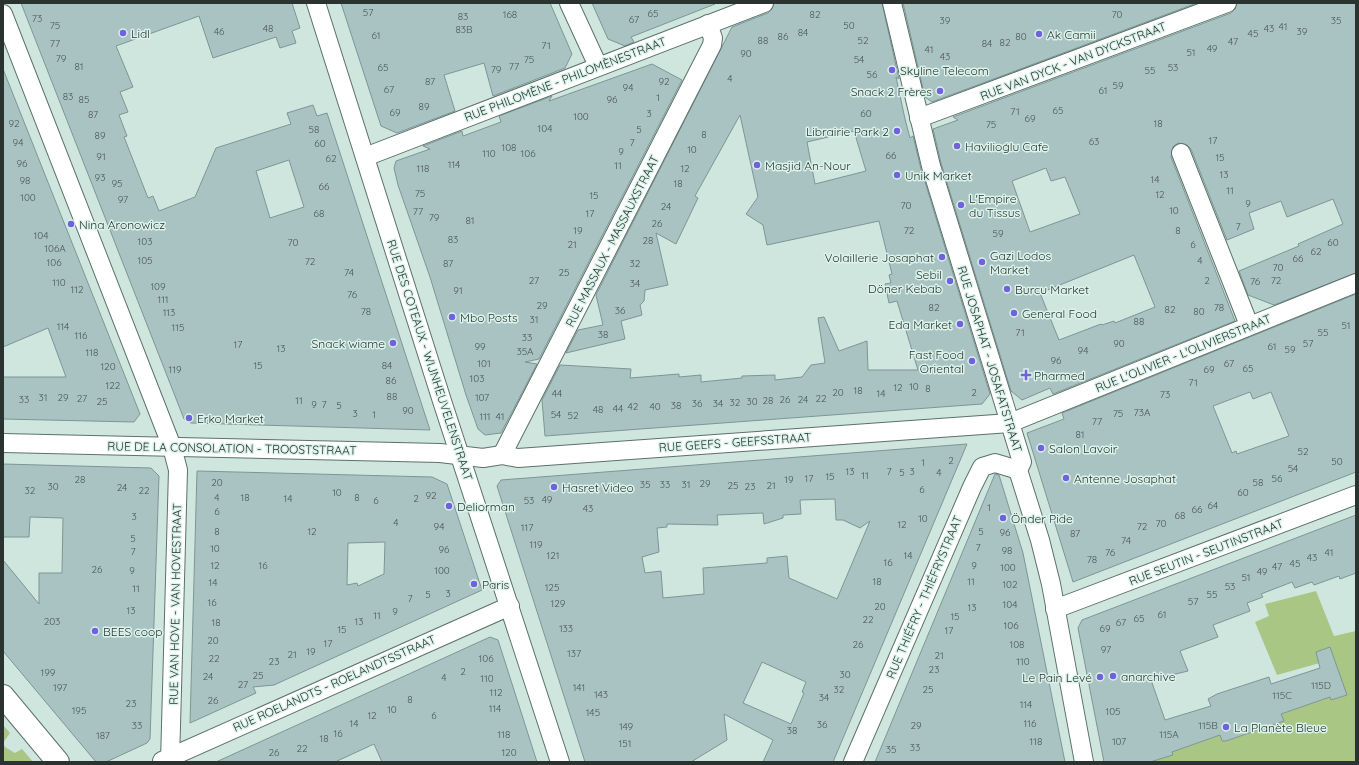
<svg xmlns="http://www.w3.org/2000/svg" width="1359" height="765" font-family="Quicksand,sans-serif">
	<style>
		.green { fill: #aac684 }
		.building { fill: #a9c3c3; stroke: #7d9695; fill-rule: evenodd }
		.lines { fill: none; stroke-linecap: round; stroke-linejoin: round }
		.street-casing { stroke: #5b7169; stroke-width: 20 }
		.secondary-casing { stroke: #5b7169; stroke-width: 24 }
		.street { stroke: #fff; stroke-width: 18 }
		.secondary { stroke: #fff; stroke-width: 22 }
		.poi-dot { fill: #7061dc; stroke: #dbf3eb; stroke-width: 1.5 }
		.labels { text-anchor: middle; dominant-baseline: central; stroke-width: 3; stroke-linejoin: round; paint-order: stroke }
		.number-label { font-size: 10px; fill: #4a5755 }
		.poi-label { font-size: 12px; fill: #2a3330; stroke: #dbf3eb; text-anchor: start }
		.street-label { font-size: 12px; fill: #2a3330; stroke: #dbf3eb }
	</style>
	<rect width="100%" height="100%" fill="#cee6dd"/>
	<g class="green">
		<path d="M 1316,591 L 1334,636 L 1356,631 L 1356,762 L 1151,762 L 1172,755 L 1172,752 L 1220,735 L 1222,741 L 1226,741 L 1281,722 L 1281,714 L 1330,697 L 1331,700 L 1347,695 L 1334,659 L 1277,675 L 1255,622 L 1269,616 L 1265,604 Z"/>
		<path d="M 3,725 L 10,733 L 3,743 L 5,747 L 15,753 L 22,749 L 33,762 L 3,762 Z"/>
	</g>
	<g class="building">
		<path d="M 21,3 L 292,3 L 300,28 L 292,31 L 296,43 L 280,48 L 276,37 L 213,58 L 199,16 L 116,46 L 133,87 L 120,92 L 128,112 L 119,115 L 127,136 L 124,137 L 148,198 L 153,196 L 159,211 L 195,197 L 216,148 L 291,124 L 287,113 L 313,105 L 317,116 L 327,113 L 430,430 L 191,423 L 184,419 ZM 289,160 L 304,207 L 270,218 L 256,171 Z"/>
		<path d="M 341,3 L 550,3 L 572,54 L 565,68 L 493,96 L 484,63 L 444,75 L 455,111 L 397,133 L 381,126 Z"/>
		<path d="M 592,3 L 715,3 L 715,4 L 631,37 L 634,42 L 625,46 L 608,39 Z"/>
		<path d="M 774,3 L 882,3 L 899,79 L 896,77 L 905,119 L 910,138 L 913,136 L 921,169 L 990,394 L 982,404 L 545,436 L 542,400 L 560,365 L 631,369 L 630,378 L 679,374 L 679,377 L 701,375 L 701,382 L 742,378 L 742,376 L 775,375 L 775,380 L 802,377 L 811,365 L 825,363 L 818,318 L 824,317 L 839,351 L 867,341 L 868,370 L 918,370 L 897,301 L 889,303 L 885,284 L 891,283 L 889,275 L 892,274 L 879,221 L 767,245 L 763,225 L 746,214 L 758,197 L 740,115 L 695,196 L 698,198 L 676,244 L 656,233 L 668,285 L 645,290 L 644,301 L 640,305 L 642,315 L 621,321 L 625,339 L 566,353 L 578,330 L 603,325 L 596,295 L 732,27 L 768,13 L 772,9 ZM 854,131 L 866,171 L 815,184 L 807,142 Z"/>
		<path d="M 903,3 L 1197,3 L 932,102 L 925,97 Z"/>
		<path d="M 1237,3 L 1356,3 L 1356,273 L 1274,305 L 1248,295 L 1239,271 L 1299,246 L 1298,244 L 1343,224 L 1333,199 L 1287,217 L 1281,201 L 1249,213 L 1254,229 L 1227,240 L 1191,149 L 1187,145 L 1178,143 L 1173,147 L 1171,157 L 1235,321 L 1053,394 L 1050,388 L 1022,400 L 1011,391 L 941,163 L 933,129 L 958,120 L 953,117 L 1231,13 L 1235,9 ZM 1046,168 L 1051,181 L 1065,177 L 1080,214 L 1030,232 L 1012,181 ZM 1134,255 L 1155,307 L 1115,323 L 1114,321 L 1102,325 L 1101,324 L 1059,340 L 1040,293 Z"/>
		<path d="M 652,64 L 682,80 L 539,359 L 525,362 L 537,364 L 501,433 L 485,435 L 478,429 L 466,395 L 430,277 L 398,185 L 394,168 L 396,161 L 430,149 L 423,146 L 462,131 L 463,136 L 501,122 L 499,116 L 552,96 L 549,101 Z"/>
		<path d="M 3,69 L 140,414 L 134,422 L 3,419 L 3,377 L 66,377 L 48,328 L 3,347 Z"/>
		<path d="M 1356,294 L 1356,472 L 1073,582 L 1027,433 L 1064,419 L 1062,413 ZM 1250,392 L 1253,399 L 1271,392 L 1289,436 L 1237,454 L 1236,451 L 1232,453 L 1213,406 Z"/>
		<path d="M 967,444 L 833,762 L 763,762 L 773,740 L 724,714 L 727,740 L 691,762 L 585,762 L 497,486 L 501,480 ZM 835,499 L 836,520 L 843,520 L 860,528 L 870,521 L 837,599 L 789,578 L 787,556 L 767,558 L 767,563 L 703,568 L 704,594 L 663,598 L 661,571 L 645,573 L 642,557 L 659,552 L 657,528 L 667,527 L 667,524 L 718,525 L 717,515 L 763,513 L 764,524 L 783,518 L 783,515 L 801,514 L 800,500 ZM 762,662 L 806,682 L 802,692 L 804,693 L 791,724 L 743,703 Z"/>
		<path d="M 3,464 L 151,468 L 159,476 L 150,739 L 147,743 L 106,762 L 96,762 L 3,651 L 3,560 L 39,604 L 39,573 L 62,573 L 63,518 L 30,517 L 29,537 L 3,537 Z"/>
		<path d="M 197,471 L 432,477 L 447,484 L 482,590 L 274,685 L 253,687 L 256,693 L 190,723 ZM 385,542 L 384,574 L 358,586 L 357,583 L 347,585 L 348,543 Z"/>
		<path d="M 995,474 L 999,475 L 1023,553 L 1065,762 L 875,762 Z"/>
		<path d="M 1356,515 L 1356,573 L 1340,579 L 1339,576 L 1314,585 L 1312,582 L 1295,588 L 1292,582 L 1261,594 L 1263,597 L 1247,603 L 1250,611 L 1213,625 L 1218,637 L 1180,651 L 1188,671 L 1151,680 L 1165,720 L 1211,706 L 1208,699 L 1217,694 L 1269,677 L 1271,684 L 1320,668 L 1316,652 L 1330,647 L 1347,695 L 1331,700 L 1330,697 L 1281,714 L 1284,721 L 1281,722 L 1226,741 L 1222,741 L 1220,735 L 1172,752 L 1173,755 L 1150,762 L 1104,762 L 1078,628 L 1082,620 Z"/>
		<path d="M 490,637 L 498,640 L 537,762 L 382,762 L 374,744 L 335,762 L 216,762 Z"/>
	</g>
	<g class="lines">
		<g class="street-casing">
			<g id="street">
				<path d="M 316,3 L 442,401 L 560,762"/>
				<path d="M 569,3 L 598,66"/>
				<path d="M 892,3 L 931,166 L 1022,462 L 1018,470 L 1040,540 L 1051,584 L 1084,762"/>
				<path d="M 3,14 L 172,447 L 178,470 L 170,762"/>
				<path d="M 919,118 L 1227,3"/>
				<path d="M 1181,153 L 1249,325"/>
				<path d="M 365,157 L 764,3"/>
				<path d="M 3,443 L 440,453 L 483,458 L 502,455 L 518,458 L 1010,423 L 1356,283"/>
				<path d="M 502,455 L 712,45 L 713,38 L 708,24"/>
				<path d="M 1055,609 L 1356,495"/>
				<path d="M 162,761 L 510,606"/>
				<path d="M 853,762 L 972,487 L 982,467 L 995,463 L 1018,470"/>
			</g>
		</g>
		<g class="secondary-casing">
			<path id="secondary" d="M 3,696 L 58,762"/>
		</g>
		<use href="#street" class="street"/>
		<use href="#secondary" class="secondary"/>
	</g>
	<g class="poi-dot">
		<circle cx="123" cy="33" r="4"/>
		<circle cx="1039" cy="34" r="4"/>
		<circle cx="892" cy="70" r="4"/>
		<circle cx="940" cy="91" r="4"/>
		<circle cx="897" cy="131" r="4"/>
		<circle cx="957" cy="146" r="4"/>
		<circle cx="757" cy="165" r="4"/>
		<circle cx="897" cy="175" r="4"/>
		<circle cx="961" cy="205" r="4"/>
		<circle cx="71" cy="224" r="4"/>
		<circle cx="942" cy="257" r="4"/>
		<circle cx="982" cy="262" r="4"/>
		<circle cx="950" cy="281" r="4"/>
		<circle cx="1007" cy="289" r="4"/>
		<circle cx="1014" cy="313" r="4"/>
		<circle cx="452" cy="317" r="4"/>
		<circle cx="960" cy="324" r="4"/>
		<circle cx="393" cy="343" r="4"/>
		<circle cx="972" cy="361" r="4"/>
		<path d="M1024 369h4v4h4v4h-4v4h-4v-4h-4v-4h4z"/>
		<circle cx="189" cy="418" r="4"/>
		<circle cx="1041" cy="448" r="4"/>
		<circle cx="1066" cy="478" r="4"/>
		<circle cx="554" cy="487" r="4"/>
		<circle cx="449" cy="506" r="4"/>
		<circle cx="1003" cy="518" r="4"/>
		<circle cx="474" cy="584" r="4"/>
		<circle cx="95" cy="631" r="4"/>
		<circle cx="1113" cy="676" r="4"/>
		<circle cx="1100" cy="677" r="4"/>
		<circle cx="1226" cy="727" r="4"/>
	</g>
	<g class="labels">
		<g class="number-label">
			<text x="368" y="12">57</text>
			<text x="653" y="13">65</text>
			<text x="510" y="14">168</text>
			<text x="815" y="14">82</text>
			<text x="1117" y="14">70</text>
			<text x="463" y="16">83</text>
			<text x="37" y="18">73</text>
			<text x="634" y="19">67</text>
			<text x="945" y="20">39</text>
			<text x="1336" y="20">35</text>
			<text x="55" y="25">75</text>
			<text x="849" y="25">50</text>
			<text x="1283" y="26">41</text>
			<text x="268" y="28">48</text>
			<text x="1269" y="28">43</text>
			<text x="464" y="29">83B</text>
			<text x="219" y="31">46</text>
			<text x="1302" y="31">39</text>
			<text x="803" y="32">84</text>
			<text x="1253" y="33">45</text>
			<text x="376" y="35">61</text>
			<text x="783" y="36">86</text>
			<text x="1021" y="36">80</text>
			<text x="763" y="40">88</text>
			<text x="863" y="40">52</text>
			<text x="1233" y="41">47</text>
			<text x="1005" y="42">82</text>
			<text x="55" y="43">77</text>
			<text x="987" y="43">84</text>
			<text x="546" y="45">71</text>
			<text x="1212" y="48">49</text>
			<text x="929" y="49">41</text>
			<text x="1191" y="52">51</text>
			<text x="746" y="53">90</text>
			<text x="945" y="56">43</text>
			<text x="61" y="58">79</text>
			<text x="529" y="59">75</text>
			<text x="859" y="59">54</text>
			<text x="79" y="66">81</text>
			<text x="514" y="66">77</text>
			<text x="383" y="67">65</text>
			<text x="1173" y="67">53</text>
			<text x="496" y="69">79</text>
			<text x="1150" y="70">55</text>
			<text x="872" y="74">56</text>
			<text x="730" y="78">4</text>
			<text x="430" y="81">87</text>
			<text x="664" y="81">92</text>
			<text x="1118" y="85">59</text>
			<text x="628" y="87">94</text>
			<text x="389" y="89">67</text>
			<text x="1103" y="90">61</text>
			<text x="68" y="96">83</text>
			<text x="658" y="97">1</text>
			<text x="84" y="99">85</text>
			<text x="612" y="99">96</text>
			<text x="424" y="106">89</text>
			<text x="1058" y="110">65</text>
			<text x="1015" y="111">71</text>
			<text x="395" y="112">69</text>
			<text x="649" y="113">3</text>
			<text x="866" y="113">60</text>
			<text x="93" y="114">87</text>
			<text x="581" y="116">100</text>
			<text x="1030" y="118">69</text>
			<text x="14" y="123">92</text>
			<text x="1158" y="123">18</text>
			<text x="991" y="124">75</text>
			<text x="545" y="128">104</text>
			<text x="314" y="129">58</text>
			<text x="639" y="129">5</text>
			<text x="704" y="134">8</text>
			<text x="100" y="135">89</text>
			<text x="1213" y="140">17</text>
			<text x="1094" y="141">63</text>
			<text x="18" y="142">94</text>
			<text x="632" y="142">7</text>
			<text x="320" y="143">60</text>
			<text x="509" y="147">108</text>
			<text x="692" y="149">10</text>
			<text x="621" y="151">9</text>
			<text x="489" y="153">110</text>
			<text x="528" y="153">106</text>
			<text x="891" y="155">66</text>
			<text x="101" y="156">91</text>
			<text x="1220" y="157">15</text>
			<text x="331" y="158">62</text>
			<text x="22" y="163">96</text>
			<text x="454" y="164">114</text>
			<text x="618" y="165">11</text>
			<text x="423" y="168">118</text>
			<text x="685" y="168">12</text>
			<text x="1224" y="174">13</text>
			<text x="100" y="177">93</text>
			<text x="1155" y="179">14</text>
			<text x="25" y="180">98</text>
			<text x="117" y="183">95</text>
			<text x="678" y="183">18</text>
			<text x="324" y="186">66</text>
			<text x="1230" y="190">11</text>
			<text x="420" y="193">75</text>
			<text x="1160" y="194">12</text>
			<text x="594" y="195">15</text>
			<text x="28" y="197">100</text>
			<text x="123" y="199">97</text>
			<text x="1248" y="203">9</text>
			<text x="906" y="205">70</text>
			<text x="666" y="206">24</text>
			<text x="1174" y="210">10</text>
			<text x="418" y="211">77</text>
			<text x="319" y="213">68</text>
			<text x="590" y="213">17</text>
			<text x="434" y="217">79</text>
			<text x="470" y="220">81</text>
			<text x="657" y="223">26</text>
			<text x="1238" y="226">7</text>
			<text x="578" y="230">19</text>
			<text x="909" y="230">72</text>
			<text x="1178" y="230">8</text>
			<text x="998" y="233">59</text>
			<text x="41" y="235">104</text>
			<text x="453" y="239">83</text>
			<text x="648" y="240">28</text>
			<text x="145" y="241">103</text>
			<text x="293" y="242">70</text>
			<text x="1333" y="242">60</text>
			<text x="572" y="244">21</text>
			<text x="1193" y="244">6</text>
			<text x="55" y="248">106A</text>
			<text x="1316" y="251">62</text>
			<text x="1298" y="258">66</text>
			<text x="145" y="260">105</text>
			<text x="1200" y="260">4</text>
			<text x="310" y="261">72</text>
			<text x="54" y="262">106</text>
			<text x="448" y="263">87</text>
			<text x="635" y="263">32</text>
			<text x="1278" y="267">70</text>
			<text x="349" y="272">74</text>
			<text x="564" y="272">25</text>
			<text x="534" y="280">27</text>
			<text x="1207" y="280">2</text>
			<text x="1276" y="280">72</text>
			<text x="1255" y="281">76</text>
			<text x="59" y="282">110</text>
			<text x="635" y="283">34</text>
			<text x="158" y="286">109</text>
			<text x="77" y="289">112</text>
			<text x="458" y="290">91</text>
			<text x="352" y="294">76</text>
			<text x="163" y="299">111</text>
			<text x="542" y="305">29</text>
			<text x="934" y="307">82</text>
			<text x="1219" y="307">78</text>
			<text x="1170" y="309">82</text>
			<text x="620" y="310">36</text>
			<text x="366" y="311">78</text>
			<text x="1199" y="311">80</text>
			<text x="169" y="312">113</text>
			<text x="534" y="319">31</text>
			<text x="1139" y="321">88</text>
			<text x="1346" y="325">51</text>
			<text x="63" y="326">114</text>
			<text x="178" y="327">115</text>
			<text x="1020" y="332">71</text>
			<text x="1323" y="332">55</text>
			<text x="603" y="334">38</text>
			<text x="81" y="335">116</text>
			<text x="527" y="337">33</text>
			<text x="1119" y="343">90</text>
			<text x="1308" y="343">57</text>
			<text x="238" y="344">17</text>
			<text x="480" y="346">99</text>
			<text x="1272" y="346">61</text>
			<text x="281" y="348">13</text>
			<text x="1290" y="349">59</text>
			<text x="1083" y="350">94</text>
			<text x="525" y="351">35A</text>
			<text x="92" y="352">118</text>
			<text x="1056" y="360">96</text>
			<text x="484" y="363">101</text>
			<text x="1229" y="363">67</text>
			<text x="258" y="365">15</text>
			<text x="387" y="365">84</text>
			<text x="108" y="366">120</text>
			<text x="1248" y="368">65</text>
			<text x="175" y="369">119</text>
			<text x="1209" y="369">69</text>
			<text x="477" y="378">103</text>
			<text x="391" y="380">86</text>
			<text x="1193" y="382">71</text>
			<text x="113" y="385">122</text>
			<text x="914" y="386">10</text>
			<text x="898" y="387">12</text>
			<text x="928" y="388">8</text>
			<text x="858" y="390">18</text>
			<text x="838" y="392">20</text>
			<text x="974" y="392">2</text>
			<text x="557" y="393">44</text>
			<text x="881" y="393">14</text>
			<text x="1165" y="394">73</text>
			<text x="392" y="396">88</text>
			<text x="43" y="397">31</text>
			<text x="63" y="397">29</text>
			<text x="482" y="397">107</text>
			<text x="82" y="398">27</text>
			<text x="821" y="398">22</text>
			<text x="24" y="399">33</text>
			<text x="785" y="399">26</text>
			<text x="803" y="399">24</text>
			<text x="299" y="400">11</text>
			<text x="768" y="400">28</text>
			<text x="102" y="401">25</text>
			<text x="752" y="401">30</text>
			<text x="735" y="402">32</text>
			<text x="697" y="403">36</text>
			<text x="718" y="403">34</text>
			<text x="314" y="404">9</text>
			<text x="324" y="404">7</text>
			<text x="339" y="405">5</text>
			<text x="676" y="405">38</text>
			<text x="633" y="406">42</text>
			<text x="655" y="406">40</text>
			<text x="618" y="408">44</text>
			<text x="598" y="409">48</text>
			<text x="408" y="410">90</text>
			<text x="1142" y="412">73A</text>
			<text x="355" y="413">3</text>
			<text x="1118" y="413">75</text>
			<text x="374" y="414">1</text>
			<text x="556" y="414">54</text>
			<text x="573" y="415">52</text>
			<text x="485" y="416">111</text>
			<text x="500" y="416">41</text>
			<text x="1097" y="421">77</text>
			<text x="1080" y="434">81</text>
			<text x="1303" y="451">52</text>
			<text x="951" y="460">2</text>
			<text x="1337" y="461">50</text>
			<text x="923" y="462">1</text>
			<text x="1293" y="468">54</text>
			<text x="850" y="471">13</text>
			<text x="889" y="471">7</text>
			<text x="912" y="471">3</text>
			<text x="902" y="472">5</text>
			<text x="939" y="472">4</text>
			<text x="865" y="475">11</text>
			<text x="830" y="476">15</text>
			<text x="809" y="478">17</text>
			<text x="1277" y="478">56</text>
			<text x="80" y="479">28</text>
			<text x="789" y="479">19</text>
			<text x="217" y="482">20</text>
			<text x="1258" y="482">58</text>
			<text x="705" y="483">29</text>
			<text x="645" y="484">35</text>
			<text x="665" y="484">33</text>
			<text x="686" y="484">31</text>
			<text x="733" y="485">25</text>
			<text x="771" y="485">21</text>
			<text x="53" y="486">30</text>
			<text x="750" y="486">23</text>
			<text x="122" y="487">24</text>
			<text x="922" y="489">6</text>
			<text x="30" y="490">32</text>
			<text x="144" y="490">22</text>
			<text x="337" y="492">10</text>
			<text x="1243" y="492">60</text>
			<text x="431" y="495">92</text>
			<text x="217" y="497">4</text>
			<text x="245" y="497">18</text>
			<text x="357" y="497">8</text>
			<text x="288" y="498">14</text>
			<text x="416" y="498">2</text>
			<text x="547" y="499">49</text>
			<text x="376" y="500">6</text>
			<text x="529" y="500">53</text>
			<text x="1213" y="505">64</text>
			<text x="989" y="507">1</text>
			<text x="588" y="508">43</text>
			<text x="1197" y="509">66</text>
			<text x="217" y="511">6</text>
			<text x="1180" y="515">68</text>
			<text x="134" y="516">3</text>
			<text x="923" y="518">10</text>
			<text x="396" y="522">4</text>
			<text x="1161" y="523">70</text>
			<text x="902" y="524">12</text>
			<text x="439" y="526">94</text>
			<text x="1142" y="526">72</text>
			<text x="527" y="527">117</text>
			<text x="217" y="531">8</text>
			<text x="312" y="531">12</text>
			<text x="981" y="531">5</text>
			<text x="1005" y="532">96</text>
			<text x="1075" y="533">87</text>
			<text x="133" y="538">5</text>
			<text x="1126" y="540">74</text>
			<text x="536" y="544">119</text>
			<text x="978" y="547">7</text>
			<text x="215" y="548">10</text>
			<text x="444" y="549">96</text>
			<text x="1007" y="550">98</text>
			<text x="133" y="551">7</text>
			<text x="1110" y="552">76</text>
			<text x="1329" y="552">41</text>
			<text x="553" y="555">121</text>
			<text x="908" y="555">14</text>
			<text x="1312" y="557">43</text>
			<text x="1092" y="559">78</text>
			<text x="888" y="562">16</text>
			<text x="1295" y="563">45</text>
			<text x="215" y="565">12</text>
			<text x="263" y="565">16</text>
			<text x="974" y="565">9</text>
			<text x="1277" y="566">47</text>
			<text x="1008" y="567">100</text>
			<text x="97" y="569">26</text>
			<text x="132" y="570">9</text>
			<text x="442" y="570">100</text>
			<text x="1262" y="571">49</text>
			<text x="1246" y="577">51</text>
			<text x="877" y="581">18</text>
			<text x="971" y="581">11</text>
			<text x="213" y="582">14</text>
			<text x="1010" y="584">102</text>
			<text x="1230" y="586">53</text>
			<text x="552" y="587">125</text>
			<text x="136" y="588">11</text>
			<text x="448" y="593">3</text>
			<text x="428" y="594">5</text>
			<text x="1212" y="594">55</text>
			<text x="410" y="598">7</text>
			<text x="1193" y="601">57</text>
			<text x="212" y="602">16</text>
			<text x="558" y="603">129</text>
			<text x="1010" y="604">104</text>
			<text x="880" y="606">20</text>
			<text x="972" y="607">13</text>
			<text x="131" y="610">13</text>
			<text x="395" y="611">9</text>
			<text x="1162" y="614">61</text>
			<text x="377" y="615">11</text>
			<text x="955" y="616">15</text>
			<text x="1139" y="618">65</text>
			<text x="868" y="619">22</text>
			<text x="52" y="621">203</text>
			<text x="359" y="621">13</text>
			<text x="216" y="622">18</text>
			<text x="1121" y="622">67</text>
			<text x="1011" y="625">106</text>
			<text x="566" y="628">133</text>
			<text x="1105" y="628">69</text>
			<text x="342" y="629">15</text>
			<text x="949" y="630">17</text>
			<text x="213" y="640">20</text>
			<text x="328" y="643">17</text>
			<text x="858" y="644">26</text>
			<text x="1017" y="644">108</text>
			<text x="1106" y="649">97</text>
			<text x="311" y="651">19</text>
			<text x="574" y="653">137</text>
			<text x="292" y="654">21</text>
			<text x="939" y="655">21</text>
			<text x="214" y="658">22</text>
			<text x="486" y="658">106</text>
			<text x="274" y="661">23</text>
			<text x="1023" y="661">110</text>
			<text x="934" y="669">23</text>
			<text x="463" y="671">2</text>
			<text x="48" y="672">199</text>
			<text x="845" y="674">30</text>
			<text x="258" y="675">25</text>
			<text x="208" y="676">24</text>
			<text x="444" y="677">4</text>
			<text x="487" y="678">110</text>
			<text x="243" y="684">27</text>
			<text x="1321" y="685">115D</text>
			<text x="60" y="687">197</text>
			<text x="579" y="687">141</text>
			<text x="839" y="689">32</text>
			<text x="928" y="689">25</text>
			<text x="496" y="692">112</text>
			<text x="601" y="694">143</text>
			<text x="1282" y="695">115C</text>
			<text x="824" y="697">34</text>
			<text x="410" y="699">8</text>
			<text x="213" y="700">26</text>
			<text x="131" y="703">23</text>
			<text x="1026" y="704">114</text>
			<text x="495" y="708">114</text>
			<text x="392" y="709">10</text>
			<text x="79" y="710">195</text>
			<text x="1113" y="711">105</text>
			<text x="593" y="712">145</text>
			<text x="372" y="715">12</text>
			<text x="434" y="715">6</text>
			<text x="354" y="723">14</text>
			<text x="1030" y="723">116</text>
			<text x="822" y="724">36</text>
			<text x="137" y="725">33</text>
			<text x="916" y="725">29</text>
			<text x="1208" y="725">115B</text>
			<text x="626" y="726">149</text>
			<text x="792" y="730">38</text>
			<text x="338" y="733">16</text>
			<text x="504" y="734">118</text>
			<text x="1169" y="734">115A</text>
			<text x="103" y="735">187</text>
			<text x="324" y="738">18</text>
			<text x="1036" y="741">118</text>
			<text x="1119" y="741">107</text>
			<text x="625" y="743">151</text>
			<text x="915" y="747">33</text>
			<text x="302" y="748">22</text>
			<text x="891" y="749">35</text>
			<text x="274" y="752">26</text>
			<text x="509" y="752">120</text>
		</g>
		<g class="poi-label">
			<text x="131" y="33">Lidl</text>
			<text x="1047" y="34">Ak Camii</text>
			<text x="900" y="70">Skyline Telecom</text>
			<text x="932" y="91" text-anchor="end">Snack 2 Frères</text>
			<text x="889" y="131" text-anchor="end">Librairie Park 2</text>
			<text x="965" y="146">Havilioǵlu Cafe</text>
			<text x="765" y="165">Masjid An-Nour</text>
			<text x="905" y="175">Unik Market</text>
			<text x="969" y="198">L'Empire<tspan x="969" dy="14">du Tissus</tspan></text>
			<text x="79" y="224">Nina Aronowicz</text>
			<text x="990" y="255">Gazi Lodos<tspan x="990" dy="14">Market</tspan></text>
			<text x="934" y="257" text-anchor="end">Volaillerie Josaphat</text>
			<text x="942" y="274" text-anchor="end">Sebil<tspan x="942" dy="14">Döner Kebab</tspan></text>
			<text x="1015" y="289">Burcu Market</text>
			<text x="1022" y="313">General Food</text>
			<text x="460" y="317">Mbo Posts</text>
			<text x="952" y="324" text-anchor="end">Eda Market</text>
			<text x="385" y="343" text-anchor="end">Snack wiame</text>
			<text x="964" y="354" text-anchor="end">Fast Food<tspan x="964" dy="14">Oriental</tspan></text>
			<text x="1034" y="375">Pharmed</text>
			<text x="197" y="418">Erko Market</text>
			<text x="1049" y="448">Salon Lavoir</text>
			<text x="1074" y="478">Antenne Josaphat</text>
			<text x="562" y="487">Hasret Video</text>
			<text x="457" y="506">Deliorman</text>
			<text x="1011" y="518">Önder Pide</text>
			<text x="482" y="584">Paris</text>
			<text x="103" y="631">BEES coop</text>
			<text x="1121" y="676">anarchive</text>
			<text x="1092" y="677" text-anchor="end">Le Pain Levé</text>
			<text x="1234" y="727">La Planète Bleue</text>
		</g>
		<g class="street-label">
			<text transform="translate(1073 61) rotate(-21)">RUE VAN DYCK - VAN DYCKSTRAAT</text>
			<text transform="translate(565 79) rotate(-21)">RUE PHILOMÈNE - PHILOMÈNESTRAAT</text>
			<text transform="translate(612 241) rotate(-63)">RUE MASSAUX - MASSAUXSTRAAT</text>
			<text transform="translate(1183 353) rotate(-22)">RUE L'OLIVIER - L'OLIVIERSTRAAT</text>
			<text transform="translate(990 359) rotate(73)">RUE JOSAPHAT - JOSAFATSTRAAT</text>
			<text transform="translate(430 360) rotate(72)">RUE DES COTEAUX - WIJNHEUVELENSTRAAT</text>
			<text transform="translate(735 442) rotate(-4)">RUE GEEFS - GEEFSSTRAAT</text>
			<text transform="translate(232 448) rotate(1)">RUE DE LA CONSOLATION - TROOSTSTRAAT</text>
			<text transform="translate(1206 552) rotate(-21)">RUE SEUTIN - SEUTINSTRAAT</text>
			<text transform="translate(924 597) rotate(-67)">RUE THIÉFRY - THIÉFRYSTRAAT</text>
			<text transform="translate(175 604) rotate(-89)">RUE VAN HOVE - VAN HOVESTRAAT</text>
			<text transform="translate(334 683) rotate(-24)">RUE ROELANDTS - ROELANDTSSTRAAT</text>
		</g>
	</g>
	<rect width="1359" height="765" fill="none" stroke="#2a3330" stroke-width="8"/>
</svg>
